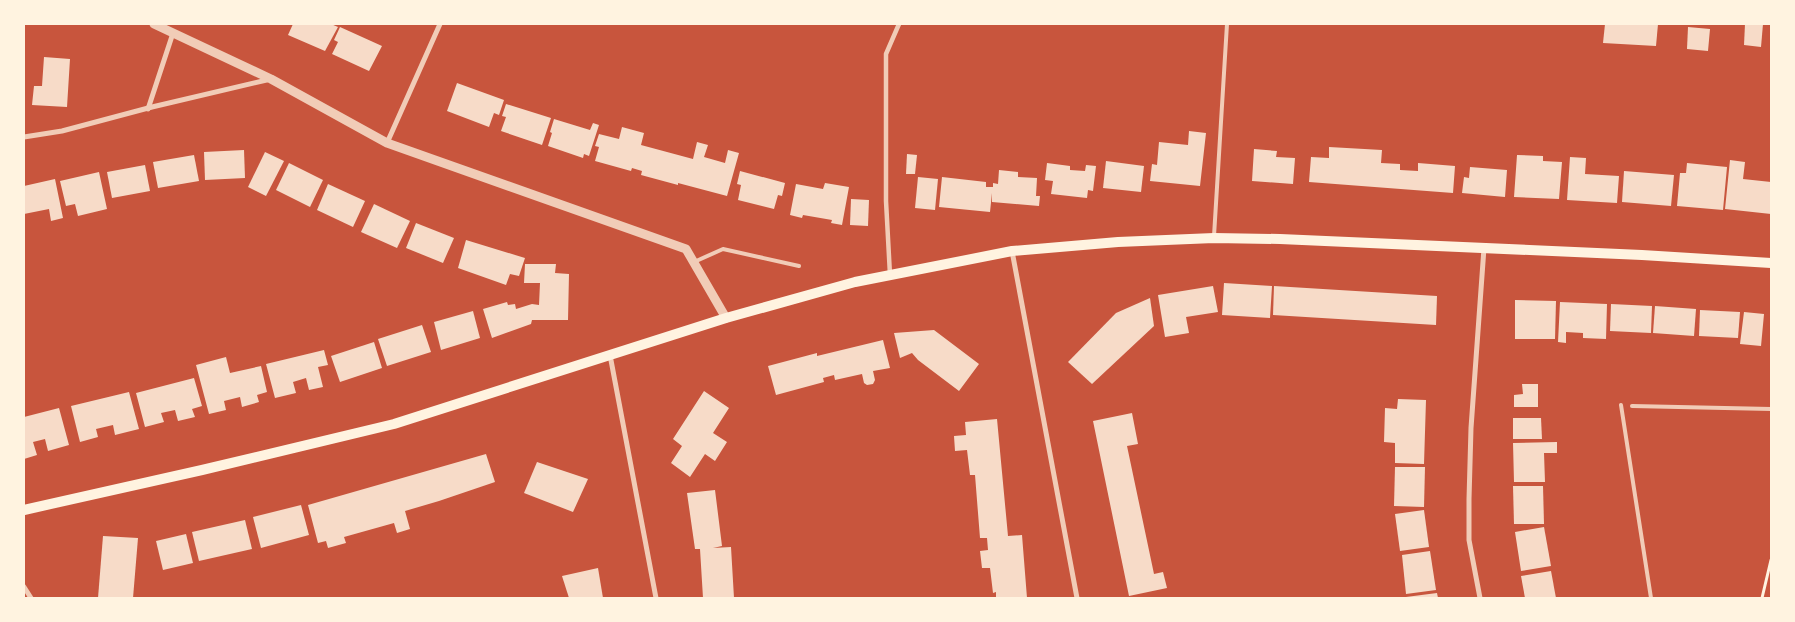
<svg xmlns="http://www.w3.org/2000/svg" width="1795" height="622" font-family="'Exo 2',sans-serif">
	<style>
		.building { fill: #f7dbc8 }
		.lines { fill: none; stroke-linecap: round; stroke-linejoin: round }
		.path { stroke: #fff3e0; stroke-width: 3 }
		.service { stroke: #f1ccb7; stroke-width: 4 }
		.pedestrian { stroke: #f1ccb7; stroke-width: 4.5 }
		.minor { stroke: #f1ccb7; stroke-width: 5 }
		.tertiary { stroke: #f1ccb7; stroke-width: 9 }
		.secondary { stroke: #fff3e0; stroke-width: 10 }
	</style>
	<rect width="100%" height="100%" fill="#c8553d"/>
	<g class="building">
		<path d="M 293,24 L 331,24 L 338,27 L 325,51 L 288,35 Z"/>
		<path d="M 1605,24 L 1658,24 L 1656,46 L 1603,43 Z"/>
		<path d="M 1745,24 L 1763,24 L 1761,47 L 1744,45 Z"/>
		<path d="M 340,27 L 382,46 L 369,71 L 332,54 L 338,42 L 334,40 Z"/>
		<path d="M 1688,27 L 1710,29 L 1708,51 L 1687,49 Z"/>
		<path d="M 44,57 L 70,59 L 67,107 L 32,105 L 34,86 L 42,86 Z"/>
		<path d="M 457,83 L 504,100 L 499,115 L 494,113 L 489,127 L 447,111 Z"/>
		<path d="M 506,104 L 551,118 L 542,145 L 501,131 L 506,117 L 502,116 Z"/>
		<path d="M 554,119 L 590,130 L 593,123 L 599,125 L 589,156 L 584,154 L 583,158 L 548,146 L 552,133 L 550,132 Z"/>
		<path d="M 622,127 L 644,133 L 641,145 L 693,159 L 697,142 L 708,145 L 704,157 L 725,163 L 728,150 L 739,153 L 727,196 L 678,183 L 678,185 L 641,175 L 642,171 L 632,168 L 631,171 L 595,161 L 599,147 L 595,146 L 599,134 L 619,139 Z"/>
		<path d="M 1189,131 L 1206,133 L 1200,186 L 1150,181 L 1152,164 L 1157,165 L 1159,142 L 1188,145 Z"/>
		<path d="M 1329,147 L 1382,150 L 1381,163 L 1400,164 L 1400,170 L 1418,171 L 1418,163 L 1455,166 L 1453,193 L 1309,182 L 1311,157 L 1329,158 Z"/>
		<path d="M 1254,149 L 1277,151 L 1276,157 L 1295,158 L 1293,184 L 1252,181 Z"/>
		<path d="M 244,150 L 245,178 L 205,180 L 204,152 Z"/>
		<path d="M 265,152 L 284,161 L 266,196 L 248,187 Z"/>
		<path d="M 907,154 L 917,155 L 915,174 L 906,174 Z"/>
		<path d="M 194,155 L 199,181 L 158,188 L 153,162 Z"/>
		<path d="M 1517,155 L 1543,156 L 1543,161 L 1562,162 L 1559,199 L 1514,197 Z"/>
		<path d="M 1570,157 L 1586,158 L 1585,174 L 1619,176 L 1617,203 L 1567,200 Z"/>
		<path d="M 1730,160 L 1745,162 L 1743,179 L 1771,182 L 1771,214 L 1725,209 Z"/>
		<path d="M 1106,161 L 1144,166 L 1141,192 L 1103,188 Z"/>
		<path d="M 289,163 L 323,180 L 310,207 L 276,190 Z"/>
		<path d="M 1047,163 L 1070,166 L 1070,170 L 1085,171 L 1086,165 L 1096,166 L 1093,191 L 1088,190 L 1087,198 L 1051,194 L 1053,181 L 1045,180 Z"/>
		<path d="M 1687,163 L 1727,167 L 1723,210 L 1677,206 L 1680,173 L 1686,173 Z"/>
		<path d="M 145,165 L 150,191 L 112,198 L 107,172 Z"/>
		<path d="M 1470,167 L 1507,170 L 1505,197 L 1462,193 L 1464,177 L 1469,178 Z"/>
		<path d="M 999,170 L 1018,172 L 1018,177 L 1037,178 L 1036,196 L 1040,196 L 1039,206 L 992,202 L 992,193 L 990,212 L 939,207 L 942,177 L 986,182 L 986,187 L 993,187 L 993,183 L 998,184 Z"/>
		<path d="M 740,171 L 785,183 L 782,196 L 778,195 L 774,209 L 738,200 L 741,185 L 737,184 Z"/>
		<path d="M 1624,171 L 1674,175 L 1671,206 L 1622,202 Z"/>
		<path d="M 99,172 L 107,209 L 78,216 L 75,204 L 66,206 L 60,181 Z"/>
		<path d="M 918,177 L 938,179 L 935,210 L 915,208 Z"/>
		<path d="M 55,179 L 63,218 L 51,221 L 49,209 L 24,214 L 24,186 Z"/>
		<path d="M 825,183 L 849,187 L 842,225 L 831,223 L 832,220 L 803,215 L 802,218 L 790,215 L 796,184 L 823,189 Z"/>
		<path d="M 328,184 L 365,201 L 353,227 L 317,210 Z"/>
		<path d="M 851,199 L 869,200 L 868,226 L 850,225 Z"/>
		<path d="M 374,204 L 410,221 L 397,248 L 361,232 Z"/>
		<path d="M 416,223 L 454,238 L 443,263 L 406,248 Z"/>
		<path d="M 466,240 L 525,258 L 519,276 L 510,274 L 506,285 L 458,268 Z"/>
		<path d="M 525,264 L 556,264 L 555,273 L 569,274 L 568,320 L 532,320 L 531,324 L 492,338 L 483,309 L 507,302 L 508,305 L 515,304 L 516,309 L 532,304 L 539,305 L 540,283 L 524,283 Z"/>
		<path d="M 1224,283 L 1272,286 L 1270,318 L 1222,315 Z"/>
		<path d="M 1213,286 L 1218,312 L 1186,317 L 1189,333 L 1165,337 L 1158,295 Z"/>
		<path d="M 1274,286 L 1437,296 L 1436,325 L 1273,315 Z"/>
		<path d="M 1150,298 L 1154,326 L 1092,384 L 1068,362 L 1116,313 Z"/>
		<path d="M 1515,300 L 1556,301 L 1555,339 L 1515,339 Z"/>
		<path d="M 1560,302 L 1607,304 L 1606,339 L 1583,338 L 1583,333 L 1566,332 L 1566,343 L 1558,342 Z"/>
		<path d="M 1611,304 L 1652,306 L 1651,333 L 1610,331 Z"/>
		<path d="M 1655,306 L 1696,309 L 1694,336 L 1653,333 Z"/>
		<path d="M 1700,310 L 1740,312 L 1738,338 L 1699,336 Z"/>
		<path d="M 473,311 L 480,338 L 441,350 L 434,322 Z"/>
		<path d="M 1744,312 L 1764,314 L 1761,346 L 1740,344 Z"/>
		<path d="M 422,325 L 431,352 L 387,366 L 378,339 Z"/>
		<path d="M 934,330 L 979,364 L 959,391 L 918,360 L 912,353 L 900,358 L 894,333 Z"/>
		<path d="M 883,340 L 890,368 L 873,371 L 875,380 L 873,384 L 867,385 L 864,383 L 862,374 L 835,380 L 834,375 L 823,378 L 824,382 L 776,395 L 768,366 L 817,353 L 817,356 Z"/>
		<path d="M 374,342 L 382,368 L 340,382 L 331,356 Z"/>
		<path d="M 324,350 L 328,365 L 318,367 L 323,387 L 309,390 L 306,378 L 293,382 L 296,393 L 275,398 L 266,364 Z"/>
		<path d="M 226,357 L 230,373 L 261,366 L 267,392 L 257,395 L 259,402 L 242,407 L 240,397 L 224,401 L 226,410 L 209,414 L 196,365 Z"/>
		<path d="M 194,378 L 202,406 L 192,409 L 195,417 L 178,421 L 175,410 L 161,413 L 164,422 L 145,427 L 136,393 Z"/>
		<path d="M 1522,384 L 1538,384 L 1538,407 L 1514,407 L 1514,395 L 1523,394 Z"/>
		<path d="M 704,391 L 729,408 L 713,433 L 727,442 L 715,461 L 705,454 L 690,477 L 671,463 L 682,446 L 673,439 Z"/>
		<path d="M 129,392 L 139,429 L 115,435 L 113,425 L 96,429 L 98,437 L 80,442 L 71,406 Z"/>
		<path d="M 1398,399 L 1426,400 L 1424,464 L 1395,463 L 1395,443 L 1384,442 L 1385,408 L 1397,409 Z"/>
		<path d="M 59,408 L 69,445 L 48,451 L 45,439 L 33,442 L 37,455 L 24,459 L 24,417 Z"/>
		<path d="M 1132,413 L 1138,444 L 1127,446 L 1154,574 L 1163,572 L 1167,588 L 1129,596 L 1093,421 Z"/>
		<path d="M 1513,418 L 1541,418 L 1542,439 L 1513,439 Z"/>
		<path d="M 997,419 L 1008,536 L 1022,535 L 1027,598 L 996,598 L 996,592 L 993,593 L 990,568 L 982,568 L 980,551 L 988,550 L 987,538 L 980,538 L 975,475 L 970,475 L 967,450 L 955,451 L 954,436 L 966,435 L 965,422 Z"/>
		<path d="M 1557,442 L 1557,453 L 1544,453 L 1545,482 L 1514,482 L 1513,443 Z"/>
		<path d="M 486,454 L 495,482 L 439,501 L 405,511 L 410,529 L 397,533 L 394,523 L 344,537 L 346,543 L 328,548 L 326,541 L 318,543 L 308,505 Z"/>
		<path d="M 537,462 L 588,479 L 573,512 L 524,493 Z"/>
		<path d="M 1395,467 L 1425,467 L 1424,507 L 1394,506 Z"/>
		<path d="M 1513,486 L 1543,486 L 1544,524 L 1514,524 Z"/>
		<path d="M 715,490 L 722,546 L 713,548 L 731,547 L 734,598 L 703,598 L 700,549 L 695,549 L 687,493 Z"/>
		<path d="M 301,505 L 309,535 L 261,548 L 253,517 Z"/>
		<path d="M 1424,510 L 1429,547 L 1400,551 L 1395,514 Z"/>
		<path d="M 245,520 L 252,549 L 199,561 L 192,532 Z"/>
		<path d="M 1544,527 L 1551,566 L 1521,571 L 1515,532 Z"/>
		<path d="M 186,534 L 193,563 L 163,570 L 156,541 Z"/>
		<path d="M 103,536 L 138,538 L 133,598 L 98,598 Z"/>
		<path d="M 1430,551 L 1436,590 L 1406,594 L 1402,555 Z"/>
		<path d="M 598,568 L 603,598 L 569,598 L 562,576 Z"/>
		<path d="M 1551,571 L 1556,598 L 1525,598 L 1521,576 Z"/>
		<path d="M 1437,593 L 1438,598 L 1406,598 L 1406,597 Z"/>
	</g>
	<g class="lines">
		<path class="path" d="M 1762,598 L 1771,560"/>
		<g class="service">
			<path d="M 1214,236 L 1227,24"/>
			<path d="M 694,262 L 723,249 L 799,266"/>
			<path d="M 1621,405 L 1651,598"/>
			<path d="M 1632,406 L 1771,409"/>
		</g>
		<path class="pedestrian" d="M 890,275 L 886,201 L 886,54 L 899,24"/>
		<g class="minor">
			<path d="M 148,109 L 173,33"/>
			<path d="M 24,137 L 62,131 L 152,107 L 271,79"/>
			<path d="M 387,143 L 440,24"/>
			<path d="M 1012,251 L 1077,598"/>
			<path d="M 610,355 L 656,598"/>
			<path d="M 24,587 L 31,598"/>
			<path d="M 1480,598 L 1469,540 L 1469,499 L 1471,428 L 1484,248"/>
		</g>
		<path class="tertiary" d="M 154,24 L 271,79 L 387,143 L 686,249 L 726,318"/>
		<path class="secondary" d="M 24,510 L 202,470 L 394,424 L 726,318 L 855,282 L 1012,251 L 1118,242 L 1214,238 L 1280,239 L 1642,255 L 1771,263"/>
	</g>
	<rect width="1795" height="622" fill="none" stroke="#fff3e0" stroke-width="50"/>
</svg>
